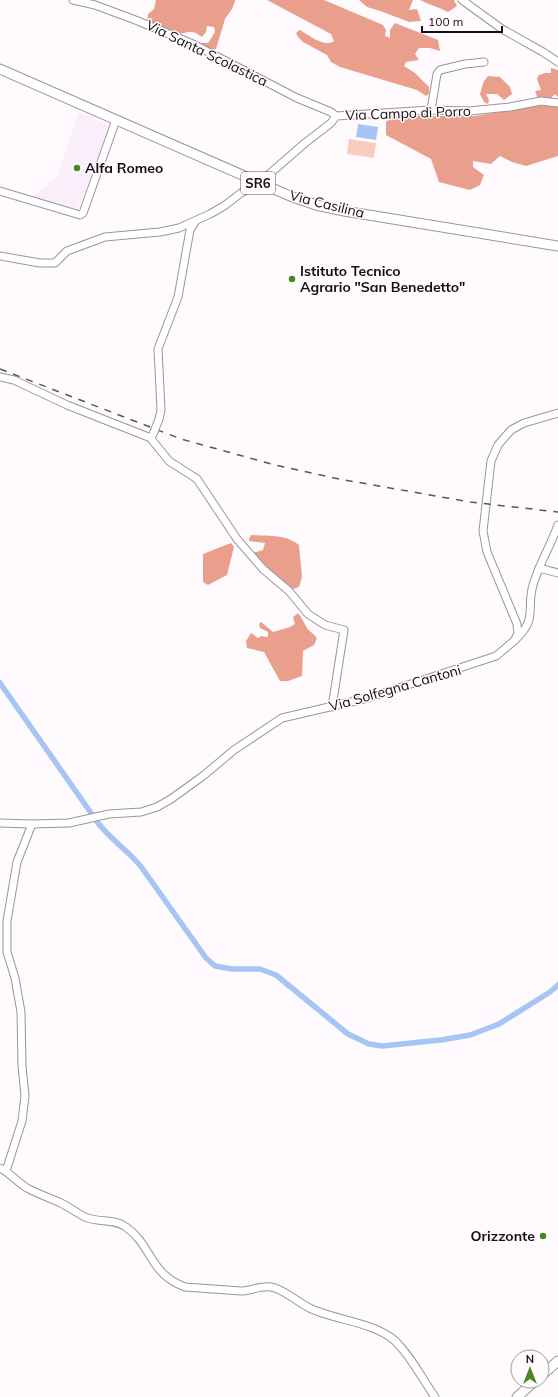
<svg xmlns="http://www.w3.org/2000/svg" width="558" height="1397" font-family="Mulish,sans-serif">
	<style>
		.built { fill: #fbeefb }
		.green { fill: #f9ccc1 }
		.forest { fill: #ea9f8d }
		.water { fill: #a6c5f5 }
		.lines { fill: none; stroke-linecap: round; stroke-linejoin: round }
		.canal { stroke: #a6c5f5; stroke-width: 5.5 }
		.minor-casing { stroke: #9b959b; stroke-width: 9 }
		.major-casing { stroke: #9b959b; stroke-width: 11 }
		.minor { stroke: #fff; stroke-width: 7 }
		.major { stroke: #fff; stroke-width: 9 }
		.rail { stroke: #585658; stroke-width: 1.5; stroke-dasharray: 7 7; stroke-linecap: butt }
		.minor-bridge-casing { stroke: #9b959b; stroke-width: 9; stroke-linecap: butt }
		.minor-bridge { stroke: #fff; stroke-width: 7 }
		.poi-dot { fill: #4a8624; stroke: #fefafe; stroke-width: 1.5 }
		.labels { text-anchor: middle; dominant-baseline: central; stroke-width: 3; stroke-linejoin: round; paint-order: stroke }
		.shield { fill: #fefafe; stroke: #585658; stroke-width: 1 }
		.shield-label { font-size: 13px; font-weight: bold; fill: #110f11 }
		.street-label { font-size: 14px; fill: #110f11; stroke: #fefafe }
		.poi-label { font-size: 14px; font-weight: bold; fill: #110f11; stroke: #fefafe; text-anchor: start }
	</style>
	<rect width="100%" height="100%" fill="#fefafe"/>
	<path class="built" d="M 78,112 L 110,126 L 77,211 L 31,198 L 58,176 Z"/>
	<path class="green" d="M 349,139 L 376,143 L 374,158 L 347,154 Z"/>
	<g class="forest">
		<path d="M 156,0 L 235,0 L 235,1 L 232,9 L 225,19 L 216,49 L 207,52 L 200,46 L 200,43 L 208,43 L 215,32 L 214,27 L 207,26 L 206,32 L 202,37 C 190,27 185,35 174,34 C 166,32 154,25 147,22 L 148,14 L 154,9 Z"/>
		<path d="M 267,0 L 324,0 L 383,25 L 386,30 L 385,36 L 390,38 L 390,30 L 395,23 L 438,40 L 440,51 L 430,48 L 419,48 L 415,54 L 419,60 L 406,62 L 404,66 L 415,73 L 429,87 L 429,94 L 426,96 L 417,90 L 340,67 L 331,62 L 327,55 L 303,42 L 298,37 L 296,33 L 300,30 C 309,35 324,48 334,41 L 331,34 Z"/>
		<path d="M 355,0 L 413,0 L 409,10 L 417,9 L 421,21 L 409,22 L 383,12 L 367,7 L 359,0 Z"/>
		<path d="M 420,0 L 454,0 L 457,6 L 448,12 C 439,7 429,5 420,0 Z"/>
		<path d="M 551,68 L 558,70 L 558,97 L 555,94 L 551,98 L 538,99 L 535,91 L 541,90 L 537,79 L 539,75 L 545,73 L 551,73 Z"/>
		<path d="M 488,76 L 500,77 L 510,87 L 512,94 L 504,100 L 497,94 L 486,94 L 489,100 L 488,104 L 484,102 L 480,94 L 484,81 Z"/>
		<path d="M 534,106 L 558,106 L 558,156 L 526,166 L 512,162 L 500,156 L 491,164 L 473,161 L 473,167 L 484,175 L 480,185 L 470,190 L 439,182 L 431,159 L 386,135 L 386,122 L 393,116 L 475,116 Z"/>
		<path d="M 251,535 C 268,536 286,534 299,545 L 302,577 L 299,587 L 293,589 L 259,563 L 253,553 L 263,550 L 265,543 L 249,541 L 249,539 Z"/>
		<path d="M 231,543 L 234,547 L 227,575 L 208,585 L 203,582 L 203,554 Z"/>
		<path d="M 298,613 C 302,618 304,623 307,628 C 310,632 314,634 317,638 L 314,645 L 303,651 L 302,676 L 288,681 L 280,681 L 264,652 L 247,648 L 246,641 L 251,633 L 258,638 L 261,636 L 268,637 L 268,632 L 260,628 L 259,624 L 261,622 L 273,632 L 290,627 L 295,624 L 293,617 Z"/>
	</g>
	<path class="water" d="M 358,124 L 378,127 L 376,140 L 356,137 Z"/>
	<g class="lines">
		<path class="canal" d="M 0,683 L 98,823 C 111,840 129,851 142,868 L 206,958 L 215,966 L 232,969 L 260,969 L 276,975 L 348,1034 L 369,1044 L 382,1046 L 441,1040 L 470,1035 L 499,1024 L 550,992 L 558,985"/>
		<g class="minor-casing">
			<g id="minor">
				<path d="M 73,0 L 95,5 L 138,21 L 195,45 L 297,98 L 331,112 L 336,116"/>
				<path d="M 462,0 L 502,29 L 543,52 L 558,62"/>
				<path d="M 431,110 L 437,74 L 440,70 L 465,64 L 484,62"/>
				<path d="M 0,191 L 80,215 L 83,213 L 116,120"/>
				<path d="M 0,256 L 40,263 L 55,263 L 67,251 L 105,237 L 160,232 L 179,228 L 210,214 L 224,206 L 241,193 L 259,183 L 305,143 L 331,123 L 336,116 L 431,110 L 469,111 L 510,107 L 541,101 L 558,103"/>
				<path d="M 0,377 L 14,380 L 67,405 L 151,438"/>
				<path d="M 159,419 L 161,410 L 158,349 L 178,297 L 190,230 L 195,222"/>
				<path d="M 154,432 L 151,438 L 152,440 L 169,461 L 197,479 L 237,539 L 263,569 L 289,591 L 308,614 L 325,625 L 344,630 L 332,707"/>
				<path d="M 539,568 L 558,573"/>
				<path d="M 516,639 C 538,618 526,609 533,585 C 539,564 551,545 558,525"/>
				<path d="M 0,823 L 32,824 L 69,823 L 109,814 L 141,812 L 157,807 L 171,799 L 203,776 L 234,750 L 282,718 L 368,698 L 496,656 L 514,641 L 518,634 L 517,624 L 487,552 L 483,531 L 491,461 L 498,445 L 511,430 L 524,423 L 558,413"/>
				<path d="M 0,1168 C 10,1173 17,1182 27,1188 C 38,1194 50,1198 61,1203 C 69,1207 77,1213 85,1217 C 98,1223 114,1218 126,1227 C 152,1245 149,1274 185,1287 L 241,1291 C 251,1291 261,1285 271,1287 C 285,1289 300,1305 314,1310 C 338,1320 374,1323 394,1340 C 409,1353 423,1380 435,1397"/>
				<path d="M 6,1171 L 22,1121 L 25,1096 L 22,1066 L 21,1012 L 15,978 L 7,952 L 7,921 L 17,862 L 32,824"/>
			</g>
		</g>
		<g class="major-casing">
			<g id="major">
				<path d="M 0,69 L 290,196 L 316,205 L 344,211 L 558,246"/>
				<path d="M 542,1375 L 558,1361"/>
				<path d="M 517,1397 L 535,1381"/>
			</g>
		</g>
		<use href="#minor" class="minor"/>
		<use href="#major" class="major"/>
		<path class="rail" d="M 0,369 L 181,439 L 275,465 L 339,479 L 470,502 L 558,512"/>
		<g class="minor-bridge-casing">
			<path id="minor-bridge" d="M 154,432 L 159,419"/>
		</g>
		<use href="#minor-bridge" class="minor-bridge"/>
	</g>
	<g class="poi-dot">
		<circle cx="77" cy="168" r="4"/>
		<circle cx="292" cy="279" r="4"/>
		<circle cx="543" cy="1236" r="4"/>
	</g>
	<g class="labels">
		<rect class="shield" x="241" y="172" width="34" height="22" rx="3"/>
		<g class="shield-label">
			<text x="258" y="183">SR6</text>
		</g>
		<g class="street-label">
			<text transform="translate(207 53) rotate(26)">Via Santa Scolastica</text>
			<text transform="translate(408 113) rotate(-2)">Via Campo di Porro</text>
			<text transform="translate(327 204) rotate(14)">Via Casilina</text>
			<text transform="translate(395 688) rotate(-16)">Via Solfegna Cantoni</text>
		</g>
		<g class="poi-label">
			<text x="85" y="168">Alfa Romeo</text>
			<text x="300" y="271">Istituto Tecnico<tspan x="300" dy="16">Agrario "San Benedetto"</tspan></text>
			<text x="535" y="1236" text-anchor="end">Orizzonte</text>
		</g>
	</g>
	<g transform="translate(530 1369)"><circle r="19" fill="#fefafe" stroke="#9f9c9f"/>
	<path d="M0-3L7 15L0 10L-7 15Z" fill="#4a8624"/>
	<text y="-6" font-size="11" font-weight="bold" text-anchor="middle" fill="#110f11">N</text>
	</g>
	<path d="M422 26v6h80v-6" fill="none" stroke="#110f11" stroke-width="2"/>
	<text x="428" y="26" font-size="12" fill="#110f11" stroke="#fefafe" stroke-width="3" paint-order="stroke">100 m</text>
</svg>
